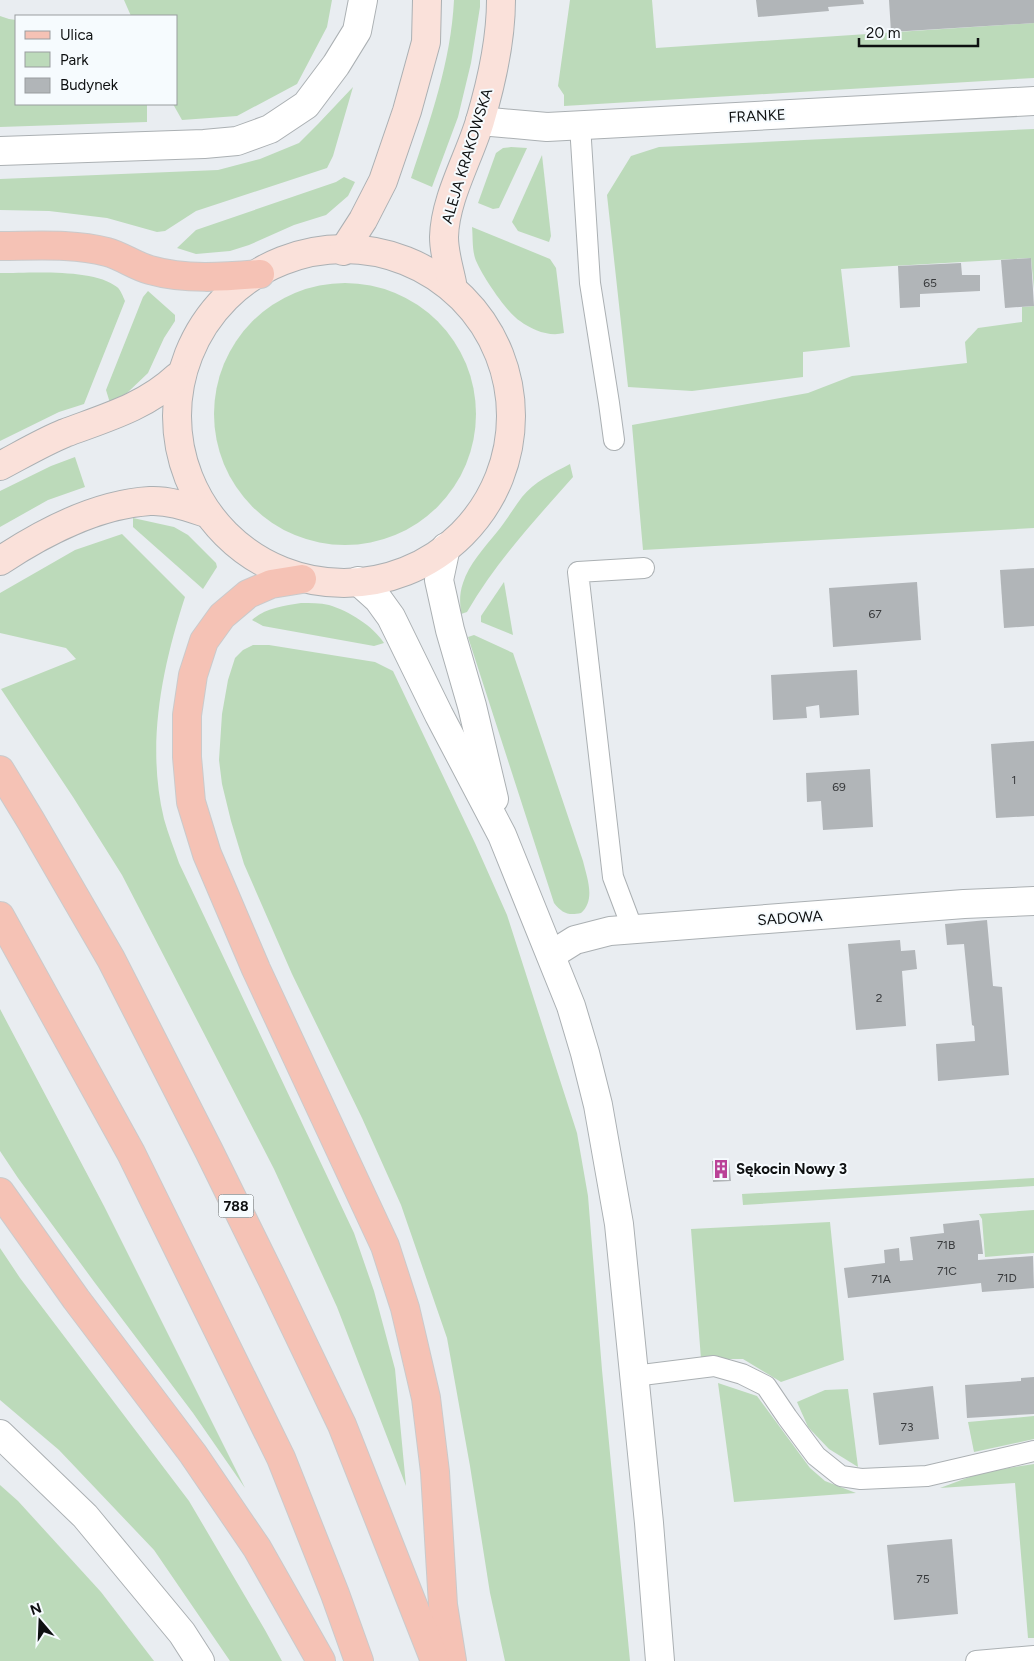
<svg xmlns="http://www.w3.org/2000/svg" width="1034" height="1661" font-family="Figtree,sans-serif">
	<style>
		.green { fill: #bcdaba }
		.building { fill: #b1b5b8 }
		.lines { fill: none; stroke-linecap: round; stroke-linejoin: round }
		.service-casing { stroke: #abb0b3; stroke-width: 22 }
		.minor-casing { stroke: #abb0b3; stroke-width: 30 }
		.secondary-casing { stroke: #abb0b3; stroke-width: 30 }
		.primary-casing { stroke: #cacacb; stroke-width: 30 }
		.service { stroke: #fff; stroke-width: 20 }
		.minor { stroke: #fff; stroke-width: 28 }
		.secondary { stroke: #fae1da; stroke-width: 28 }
		.primary { stroke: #f5c2b5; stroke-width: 28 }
		.labels { text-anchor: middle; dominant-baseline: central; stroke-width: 4; stroke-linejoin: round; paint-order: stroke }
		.number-label { font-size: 12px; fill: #37393b }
		.shield { fill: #f6fbfe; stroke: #545658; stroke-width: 1 }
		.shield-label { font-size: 14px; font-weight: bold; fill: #0e1011 }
		.street-label { font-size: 15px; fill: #0e1011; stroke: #f6fbfe }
		.poi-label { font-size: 15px; font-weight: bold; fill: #0e1011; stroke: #f6fbfe; text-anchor: start }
	</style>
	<rect width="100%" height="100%" fill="#e9edf1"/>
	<g class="green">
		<path d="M 124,0 L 332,0 L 327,27 L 297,84 L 237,116 L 182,120 L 173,104 L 176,104 L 176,16 L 131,16 Z"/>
		<path d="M 454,0 L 480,0 L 480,7 L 471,63 L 458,117 L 432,187 L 411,178 C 430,120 451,62 454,0 Z"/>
		<path d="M 570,0 L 652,0 L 656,48 L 1034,23 L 1034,78 L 564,106 L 564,95 L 558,86 Z"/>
		<path d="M 0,16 L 9,19 L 16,20 L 16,104 L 147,104 L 147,122 L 0,127 Z"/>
		<path d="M 353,87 L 333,156 L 327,168 L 196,211 L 165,231 L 157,232 L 107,218 L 49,211 L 0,210 L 0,179 L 218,170 L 260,159 L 299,143 L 318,124 Z"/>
		<path d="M 1034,129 L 1034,289 L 1031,258 L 841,269 L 850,347 L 803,352 L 803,377 L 692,391 L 628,387 L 607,195 L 631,156 L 659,147 Z"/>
		<path d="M 511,147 L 527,148 L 499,208 L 493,209 L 478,203 L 496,153 L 503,148 Z"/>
		<path d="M 542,155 L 551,236 L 549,242 L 518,231 L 512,222 Z"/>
		<path d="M 344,177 L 355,182 L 348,196 L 326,215 L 294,225 L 249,245 L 230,251 L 196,254 L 177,248 L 196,230 L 336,182 Z"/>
		<path d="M 472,227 L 550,259 L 556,268 L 564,333 C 549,337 532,330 520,321 C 507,313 480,273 475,258 C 472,248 473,236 472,227 Z"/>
		<path d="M 0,273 C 30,273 94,268 117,287 C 121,290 123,297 125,301 L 84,404 L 59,412 L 0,441 Z"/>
		<circle cx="345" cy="414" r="131"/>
		<path d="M 148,291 L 175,315 L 175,321 L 164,338 L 148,373 L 127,393 L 110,403 L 106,390 L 143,297 Z"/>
		<path d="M 1034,306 L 1034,528 L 643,550 L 632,425 L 808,393 L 852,376 L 967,363 L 965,342 L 978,328 L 1022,322 L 1022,307 Z"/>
		<path d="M 75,457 L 85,487 L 48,500 L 0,527 L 0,491 L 51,466 Z"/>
		<path d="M 570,464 L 573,477 C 535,520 496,562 467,612 L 461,614 C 460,604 459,594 463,583 C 469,564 484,548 497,532 C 506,521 513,509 522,497 C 534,482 553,473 570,464 Z"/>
		<path d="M 133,518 L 174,527 L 188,535 L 216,563 L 217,567 L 203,589 L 133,527 Z"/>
		<path d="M 122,534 L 185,597 C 162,668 146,745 164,819 C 168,834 174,848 179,863 L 354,1233 L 374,1291 L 395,1369 L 406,1486 L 337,1307 L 274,1169 L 122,875 L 73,797 L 1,689 L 76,659 L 66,648 L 0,633 L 0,593 L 75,550 Z"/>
		<path d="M 504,582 L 513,635 L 481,622 L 481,616 Z"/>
		<path d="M 301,603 C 310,603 320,603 329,605 C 349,611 373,626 384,643 L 374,646 L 263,626 L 252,620 C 265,608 284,606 301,603 Z"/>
		<path d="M 474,635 L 513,653 L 583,861 C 587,878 596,900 581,913 C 568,916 562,913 554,903 L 468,637 Z"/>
		<path d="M 253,645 L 269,645 L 375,662 L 393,671 L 475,843 L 507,915 L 577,1133 L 588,1196 L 602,1370 L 630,1661 L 505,1661 L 490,1593 L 470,1466 L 447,1338 L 401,1205 L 362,1118 L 292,974 L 244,864 L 231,821 L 222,784 L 219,760 L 222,714 L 228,680 L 235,658 L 243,650 Z"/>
		<path d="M 0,1009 L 104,1206 L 245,1488 L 193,1413 L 95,1283 L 18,1178 L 0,1151 Z"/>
		<path d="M 1034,1178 L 1034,1186 L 743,1205 L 742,1194 Z"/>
		<path d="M 1034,1210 L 1034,1253 L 985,1257 L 982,1219 L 979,1214 Z"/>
		<path d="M 830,1222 L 844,1360 L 781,1382 L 743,1359 L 701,1359 L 691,1229 Z"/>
		<path d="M 0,1248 L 20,1278 L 189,1501 L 265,1630 L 282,1661 L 230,1661 L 154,1550 L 59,1450 L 0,1400 Z"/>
		<path d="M 718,1383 L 757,1396 L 810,1468 L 825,1481 L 856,1493 L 734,1502 Z"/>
		<path d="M 848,1389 L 858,1467 L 829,1449 L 808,1427 L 797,1402 L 825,1390 Z"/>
		<path d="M 1034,1416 L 1034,1439 L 974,1452 L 968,1422 Z"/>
		<path d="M 1034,1464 L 1034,1638 L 1028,1638 L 1015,1483 L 940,1488 L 983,1472 Z"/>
		<path d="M 0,1485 L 18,1501 L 101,1592 L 154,1661 L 0,1661 Z"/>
	</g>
	<g class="building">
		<path d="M 756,0 L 863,0 L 864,4 L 828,7 L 829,11 L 758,17 Z"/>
		<path d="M 889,0 L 1034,0 L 1034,23 L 891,32 Z"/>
		<path d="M 1031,258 L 1034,306 L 1005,308 L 1001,260 Z"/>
		<path d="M 961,263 L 962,275 L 980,275 L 980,291 L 920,294 L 920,307 L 900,308 L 898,266 Z"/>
		<path d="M 1034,568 L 1034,626 L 1004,628 L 1000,570 Z"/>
		<path d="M 917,582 L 921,640 L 833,647 L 829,588 Z"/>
		<path d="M 857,670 L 859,715 L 820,718 L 819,705 L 806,707 L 807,718 L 773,720 L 771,675 Z"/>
		<path d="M 1034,741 L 1034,816 L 996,818 L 991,744 Z"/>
		<path d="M 870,769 L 873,827 L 823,830 L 821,801 L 807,802 L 806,773 Z"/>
		<path d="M 987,920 L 993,986 L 1002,987 L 1009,1075 L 938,1081 L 936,1044 L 975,1041 L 974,1026 L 972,1025 L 964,944 L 947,945 L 945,924 Z"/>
		<path d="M 900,940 L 901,951 L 915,950 L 917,969 L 902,971 L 906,1026 L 856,1030 L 848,944 Z"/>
		<path d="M 729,1160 L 731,1181 L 713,1182 L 712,1161 Z"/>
		<path d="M 979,1220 L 983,1254 L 978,1254 L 978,1260 L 1033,1256 L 1034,1288 L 982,1292 L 981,1283 L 848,1298 L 844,1268 L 885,1263 L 884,1250 L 899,1248 L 900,1261 L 913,1260 L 910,1237 L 944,1233 L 943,1224 Z"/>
		<path d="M 1034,1377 L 1034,1414 L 967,1418 L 965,1385 L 1021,1381 L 1021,1378 Z"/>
		<path d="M 933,1386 L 939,1439 L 879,1445 L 873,1393 Z"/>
		<path d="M 952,1539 L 958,1614 L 894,1620 L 887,1545 Z"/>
	</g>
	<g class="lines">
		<g class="service-casing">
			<g id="service">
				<path d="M 580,125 L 590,283 L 609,403 L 614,440"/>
				<path d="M 633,930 L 613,877 L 578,572 L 644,568"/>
				<path d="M 634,1376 L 714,1366 L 742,1374 L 766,1386 L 787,1417 L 816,1456 L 841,1476 L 861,1479 L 927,1476 L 1034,1451"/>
				<path d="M 976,1661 L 1034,1656"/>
			</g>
		</g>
		<g class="minor-casing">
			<g id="minor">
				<path d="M 480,121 L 547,127 L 1034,101"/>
				<path d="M 0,151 L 204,144 L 237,141 L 270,129 L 306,105 L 336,65 L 357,31 L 363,0"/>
				<path d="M 446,547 L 439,580 L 450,630 L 472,706 L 494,799"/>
				<path d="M 358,581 L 378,599 L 391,617 L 439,715 L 502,835 L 571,1006 L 585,1053 L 598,1105 L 619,1224 L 649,1523 L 660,1661"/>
				<path d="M 551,955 L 575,940 L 610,931 L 964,904 L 1034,901"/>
				<path d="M 0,1434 L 85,1516 L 182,1633 L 200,1661"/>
			</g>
		</g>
		<g class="secondary-casing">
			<g id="secondary">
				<circle cx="344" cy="416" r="167"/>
				<path d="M 343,251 L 363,220 L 383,181 L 407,111 L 426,42 L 427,0"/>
				<path d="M 452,283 C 449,268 444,253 444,237 C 445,198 469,158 480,121 C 491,84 501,39 501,0"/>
				<path d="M 0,466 C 21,455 43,442 65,433 C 105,418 145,407 177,377"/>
				<path d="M 0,561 C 42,533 98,504 150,501 C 169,500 188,507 206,513"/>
			</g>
		</g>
		<g class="primary-casing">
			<g id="primary">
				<path d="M 0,246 C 35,246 73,243 107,252 C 122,256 135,266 150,270 C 185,280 224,277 260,274"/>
				<path d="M 302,579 L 271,584 L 248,594 L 222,616 L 204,641 L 193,675 L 187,715 L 187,757 L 191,802 L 207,854 L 256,969 L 385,1246 L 405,1308 L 426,1398 L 435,1472 L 443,1605 L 452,1661"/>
				<path d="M 0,770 L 31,821 L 111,959 L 209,1151 L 272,1279 L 342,1425 L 435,1661"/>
				<path d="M 0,916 L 131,1153 L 281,1458 L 335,1594 L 359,1661"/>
				<path d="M 0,1192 L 76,1299 L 193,1454 L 257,1548 L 321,1661"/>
			</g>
		</g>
		<use href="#service" class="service"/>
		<use href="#minor" class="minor"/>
		<use href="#secondary" class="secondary"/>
		<use href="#primary" class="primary"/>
	</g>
	<defs>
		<g id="building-bare" transform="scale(1.5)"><path d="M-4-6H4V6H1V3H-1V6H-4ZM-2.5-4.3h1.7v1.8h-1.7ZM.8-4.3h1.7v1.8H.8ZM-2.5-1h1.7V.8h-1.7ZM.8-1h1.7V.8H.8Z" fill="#ba4297" stroke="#f6fbfe" stroke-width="2.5" paint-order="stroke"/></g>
	</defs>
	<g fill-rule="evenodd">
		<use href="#building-bare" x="721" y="1169"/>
	</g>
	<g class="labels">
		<g class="number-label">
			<text x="930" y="283">65</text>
			<text x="875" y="614">67</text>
			<text x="1014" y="780">1</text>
			<text x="839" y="787">69</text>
			<text x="879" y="998">2</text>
			<text x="946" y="1245">71B</text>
			<text x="947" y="1271">71C</text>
			<text x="1007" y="1278">71D</text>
			<text x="881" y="1279">71A</text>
			<text x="907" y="1427">73</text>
			<text x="923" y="1579">75</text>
		</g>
		<rect class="shield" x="218.5" y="1194.5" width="35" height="23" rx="4"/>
		<g class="shield-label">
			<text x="236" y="1206">788</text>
		</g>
		<g class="street-label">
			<text transform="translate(757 116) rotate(-3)">FRANKE</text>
			<text transform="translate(467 156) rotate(-73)">ALEJA KRAKOWSKA</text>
			<text transform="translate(790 918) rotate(-4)">SADOWA</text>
		</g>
		<g class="poi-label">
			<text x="736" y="1169">Sękocin Nowy 3</text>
		</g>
	</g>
	<rect x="15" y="15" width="162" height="90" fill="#f6fbfe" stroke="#999d9f"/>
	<rect x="25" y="31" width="25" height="8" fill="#f5c2b5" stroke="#999d9f"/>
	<text x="60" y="40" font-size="15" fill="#0e1011">Ulica</text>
	<rect x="25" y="52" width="25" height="15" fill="#bcdaba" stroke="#999d9f"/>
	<text x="60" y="65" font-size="15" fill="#0e1011">Park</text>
	<rect x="25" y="78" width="25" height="15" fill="#b1b5b8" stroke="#999d9f"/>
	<text x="60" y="90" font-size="15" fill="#0e1011">Budynek</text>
	<g transform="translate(40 1621) rotate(341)" stroke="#f6fbfe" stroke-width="4" paint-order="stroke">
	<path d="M0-4L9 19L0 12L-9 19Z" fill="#0e1011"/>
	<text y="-8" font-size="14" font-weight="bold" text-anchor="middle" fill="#0e1011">N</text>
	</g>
	<path d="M859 38v8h119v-8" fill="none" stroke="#0e1011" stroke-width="2.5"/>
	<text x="866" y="38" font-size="15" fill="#0e1011" stroke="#f6fbfe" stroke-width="4" paint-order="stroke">20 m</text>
</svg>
